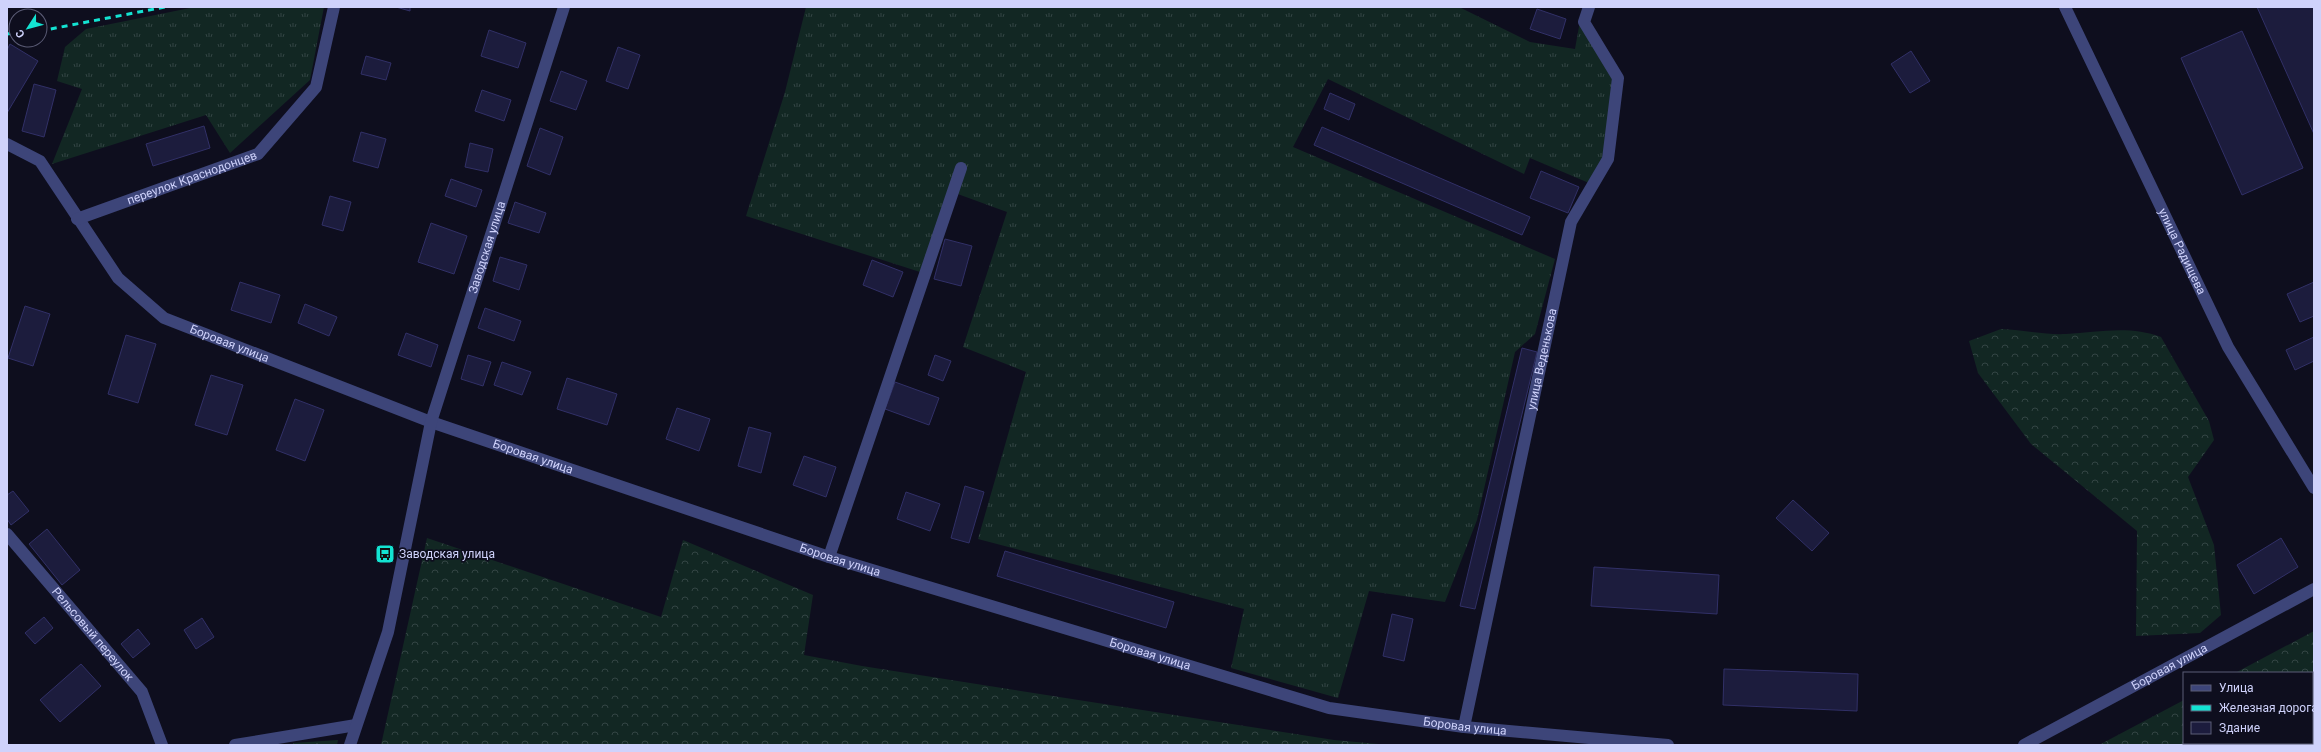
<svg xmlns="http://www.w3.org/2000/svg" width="2321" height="752" font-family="Roboto,sans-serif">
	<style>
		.grass { fill: url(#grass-tufts) }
		.forest { fill: url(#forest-crowns) }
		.building { fill: #1c1c3d; stroke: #313067 }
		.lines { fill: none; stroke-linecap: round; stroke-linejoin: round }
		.minor { stroke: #3d4579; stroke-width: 12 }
		.rail { stroke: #13e3d2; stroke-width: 3; stroke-dasharray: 6 5; stroke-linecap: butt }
		.labels { text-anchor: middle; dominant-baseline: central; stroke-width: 3.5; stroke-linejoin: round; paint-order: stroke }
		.street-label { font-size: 12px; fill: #cfd2fb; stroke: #0e0e1e }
		.poi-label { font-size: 12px; fill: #cfd2fb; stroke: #0e0e1e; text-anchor: start }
	</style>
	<defs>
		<pattern id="grass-tufts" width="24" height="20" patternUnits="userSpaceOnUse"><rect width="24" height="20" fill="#122723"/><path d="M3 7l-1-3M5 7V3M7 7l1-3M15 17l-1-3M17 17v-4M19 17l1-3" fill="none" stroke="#334544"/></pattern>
		<pattern id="forest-crowns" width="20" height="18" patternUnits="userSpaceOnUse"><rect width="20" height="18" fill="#122723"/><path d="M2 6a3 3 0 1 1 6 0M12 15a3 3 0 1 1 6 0" fill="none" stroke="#334544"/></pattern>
	</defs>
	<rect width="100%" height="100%" fill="#0e0e1e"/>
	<g class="grass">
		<path d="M 195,7 L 324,7 L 310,80 L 230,153 L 206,115 L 52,164 L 82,89 L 57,81 L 65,47 L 86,29 Z"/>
		<path d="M 806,7 L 1459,7 L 1530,42 L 1575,49 L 1580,21 L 1614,80 L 1604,155 L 1589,183 L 1530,158 L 1524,174 L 1328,79 L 1293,147 L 1555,259 L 1535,334 L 1515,352 L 1477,520 L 1445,602 L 1369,591 L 1338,698 L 1231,668 L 1244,609 L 978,539 L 1026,372 L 963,347 L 1007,212 L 955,193 L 920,272 L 746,216 L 785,92 Z"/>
		<path d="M 338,740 L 337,745 L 294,745 L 293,743 Z"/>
	</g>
	<g class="forest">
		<path d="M 2001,329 C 2022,330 2045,335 2066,334 C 2098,332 2130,325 2161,337 L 2209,421 L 2214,440 L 2188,477 L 2214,545 L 2221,615 L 2200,633 L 2136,636 L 2137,531 L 2031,444 L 1978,373 L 1969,341 Z"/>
		<path d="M 427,538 L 661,617 L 683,540 L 813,595 L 804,655 L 862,666 L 1334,740 L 1390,745 L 381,745 Z"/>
		<path d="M 2314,631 L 2314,745 L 2099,745 L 2184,700 L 2184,743 L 2312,743 L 2312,673 L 2235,673 Z"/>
	</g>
	<g class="building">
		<path d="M 396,7 L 410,7 L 410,11 Z"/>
		<path d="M 2257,7 L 2314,7 L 2314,134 Z"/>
		<path d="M 1537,9 L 1566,19 L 1560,39 L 1530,29 Z"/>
		<path d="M 489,30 L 526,43 L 518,68 L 481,56 Z"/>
		<path d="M 2242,31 L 2303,168 L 2242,195 L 2181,58 Z"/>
		<path d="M 10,44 L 38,61 L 7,113 L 7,50 Z"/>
		<path d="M 618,47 L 640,55 L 628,89 L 606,81 Z"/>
		<path d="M 1911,51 L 1930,81 L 1910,93 L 1891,64 Z"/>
		<path d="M 366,56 L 391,63 L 386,80 L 361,74 Z"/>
		<path d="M 561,71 L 587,81 L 576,110 L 550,101 Z"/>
		<path d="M 34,84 L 56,90 L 44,137 L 22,131 Z"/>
		<path d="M 482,90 L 511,100 L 504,121 L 475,111 Z"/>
		<path d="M 1330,93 L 1355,104 L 1349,120 L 1324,109 Z"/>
		<path d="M 204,126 L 210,148 L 153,166 L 146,144 Z"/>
		<path d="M 1322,127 L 1530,217 L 1522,235 L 1314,145 Z"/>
		<path d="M 540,128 L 563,137 L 550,175 L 527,166 Z"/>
		<path d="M 361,132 L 386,139 L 378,168 L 353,161 Z"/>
		<path d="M 470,143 L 493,149 L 488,172 L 465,167 Z"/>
		<path d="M 1541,171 L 1579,187 L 1568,213 L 1530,198 Z"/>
		<path d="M 451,179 L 482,190 L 476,207 L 445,196 Z"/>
		<path d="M 330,196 L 351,202 L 343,231 L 322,225 Z"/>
		<path d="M 515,202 L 546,213 L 539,233 L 508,223 Z"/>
		<path d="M 431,223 L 467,236 L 454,274 L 418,262 Z"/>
		<path d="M 945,239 L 972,246 L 961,286 L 934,279 Z"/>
		<path d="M 500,257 L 527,265 L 519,290 L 493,281 Z"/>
		<path d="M 872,260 L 903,272 L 893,297 L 863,285 Z"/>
		<path d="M 240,282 L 280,295 L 271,323 L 231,310 Z"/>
		<path d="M 2314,282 L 2314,316 L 2300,322 L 2287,294 Z"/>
		<path d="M 305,304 L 337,317 L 329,336 L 298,323 Z"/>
		<path d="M 25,306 L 50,314 L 33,366 L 8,358 Z"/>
		<path d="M 485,308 L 521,321 L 514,341 L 478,328 Z"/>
		<path d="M 406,333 L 438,345 L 431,367 L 398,355 Z"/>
		<path d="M 126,335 L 156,344 L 138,403 L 108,394 Z"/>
		<path d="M 2314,337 L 2314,361 L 2295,370 L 2286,350 Z"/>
		<path d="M 1522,348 L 1537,352 L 1475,609 L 1460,606 Z"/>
		<path d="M 468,355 L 491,362 L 483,386 L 461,379 Z"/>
		<path d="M 935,355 L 951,361 L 943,381 L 928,375 Z"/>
		<path d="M 502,362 L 531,372 L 522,395 L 494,385 Z"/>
		<path d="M 211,375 L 243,385 L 227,435 L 195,425 Z"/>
		<path d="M 567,378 L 617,394 L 607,425 L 557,409 Z"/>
		<path d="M 895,382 L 939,398 L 929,425 L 885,409 Z"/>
		<path d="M 295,399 L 324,410 L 305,461 L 276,450 Z"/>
		<path d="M 677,408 L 710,419 L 699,451 L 666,439 Z"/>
		<path d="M 749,427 L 771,433 L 761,473 L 738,466 Z"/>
		<path d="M 804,456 L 836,467 L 826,497 L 793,485 Z"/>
		<path d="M 965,486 L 984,492 L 969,543 L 951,538 Z"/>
		<path d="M 13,491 L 29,511 L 11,525 L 7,519 L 7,495 Z"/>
		<path d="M 906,492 L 940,504 L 930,531 L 897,519 Z"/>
		<path d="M 1793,500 L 1829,533 L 1812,551 L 1776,518 Z"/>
		<path d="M 47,529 L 80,570 L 62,585 L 29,544 Z"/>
		<path d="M 2281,538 L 2298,567 L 2254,594 L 2237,565 Z"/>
		<path d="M 1005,551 L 1174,602 L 1166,628 L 997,576 Z"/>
		<path d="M 1594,567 L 1719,575 L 1717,614 L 1591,606 Z"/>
		<path d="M 1392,614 L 1413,619 L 1404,661 L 1383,656 Z"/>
		<path d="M 44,617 L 53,628 L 35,644 L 25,633 Z"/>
		<path d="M 202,618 L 214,637 L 196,649 L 184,630 Z"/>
		<path d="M 138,629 L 150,644 L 133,658 L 121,644 Z"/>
		<path d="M 81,664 L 101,686 L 60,722 L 40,700 Z"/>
		<path d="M 1724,669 L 1858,674 L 1857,711 L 1723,705 Z"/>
	</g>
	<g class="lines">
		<g class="minor">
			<path id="s1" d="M 2065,7 L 2228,347 L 2314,488"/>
			<path id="s2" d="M 7,144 L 40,161 L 118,278 L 164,318 L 431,422 L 829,557 L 1329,708 L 1464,727 L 1668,745"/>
			<path id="s3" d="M 77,219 L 258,154 L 316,87 L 334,7"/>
			<path id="s4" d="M 7,534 L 142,692 L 162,745"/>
			<path d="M 829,557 L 961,168"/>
			<path id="s5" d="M 1464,727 L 1571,222 L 1608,159 L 1618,78 L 1584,22 L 1589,7"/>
			<path d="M 235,745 L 356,725"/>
			<path id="s6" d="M 350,745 L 388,632 L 431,422 L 564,7"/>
			<path id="s7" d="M 2024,745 L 2314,589"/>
		</g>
		<g class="rail">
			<path d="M 40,31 L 165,7"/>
			<path d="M 7,34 L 16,33"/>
		</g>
	</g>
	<defs>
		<g id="bus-square" transform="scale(1)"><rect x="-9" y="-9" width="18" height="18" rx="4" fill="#13e3d2" stroke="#0e0e1e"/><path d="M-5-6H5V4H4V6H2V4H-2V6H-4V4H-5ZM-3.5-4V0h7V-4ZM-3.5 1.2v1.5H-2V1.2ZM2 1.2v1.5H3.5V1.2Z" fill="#111"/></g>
	</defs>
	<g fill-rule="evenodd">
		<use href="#bus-square" x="385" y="554"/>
	</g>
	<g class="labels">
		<g class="street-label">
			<text stroke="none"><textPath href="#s3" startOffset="122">переулок Краснодонцев</textPath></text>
			<text stroke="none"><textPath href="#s6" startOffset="517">Заводская улица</textPath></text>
			<text stroke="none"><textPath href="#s1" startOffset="271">улица Радищева</textPath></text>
			<text stroke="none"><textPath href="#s2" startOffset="309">Боровая улица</textPath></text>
			<text stroke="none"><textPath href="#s5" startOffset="376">улица Веденькова</textPath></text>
			<text stroke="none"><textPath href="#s2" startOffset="633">Боровая улица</textPath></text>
			<text stroke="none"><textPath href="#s2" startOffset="957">Боровая улица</textPath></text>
			<text stroke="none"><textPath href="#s4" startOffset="132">Рельсовый переулок</textPath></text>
			<text stroke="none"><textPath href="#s2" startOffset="1281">Боровая улица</textPath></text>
			<text stroke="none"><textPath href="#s7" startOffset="165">Боровая улица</textPath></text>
			<text stroke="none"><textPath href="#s2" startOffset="1605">Боровая улица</textPath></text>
		</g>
		<g class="poi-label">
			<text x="399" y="554">Заводская улица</text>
		</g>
	</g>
	<rect width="2321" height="752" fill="none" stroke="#cfd2fb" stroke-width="16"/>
	<rect x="2183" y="672" width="130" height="72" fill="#0e0e1e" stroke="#5b5c76"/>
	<rect x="2191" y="685" width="20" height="6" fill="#3d4579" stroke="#5b5c76"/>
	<text x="2219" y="692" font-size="12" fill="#cfd2fb">Улица</text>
	<rect x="2191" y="705" width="20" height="6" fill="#13e3d2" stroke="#5b5c76"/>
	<text x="2219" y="712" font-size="12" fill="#cfd2fb">Железная дорога</text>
	<rect x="2191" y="722" width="20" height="12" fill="#1c1c3d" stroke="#5b5c76"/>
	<text x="2219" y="732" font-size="12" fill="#cfd2fb">Здание</text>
	<g transform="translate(28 28) rotate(234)"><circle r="19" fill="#0e0e1e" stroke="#5b5c76"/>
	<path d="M0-3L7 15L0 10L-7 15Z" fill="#13e3d2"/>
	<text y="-6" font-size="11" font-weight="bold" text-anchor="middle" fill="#cfd2fb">С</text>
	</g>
</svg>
